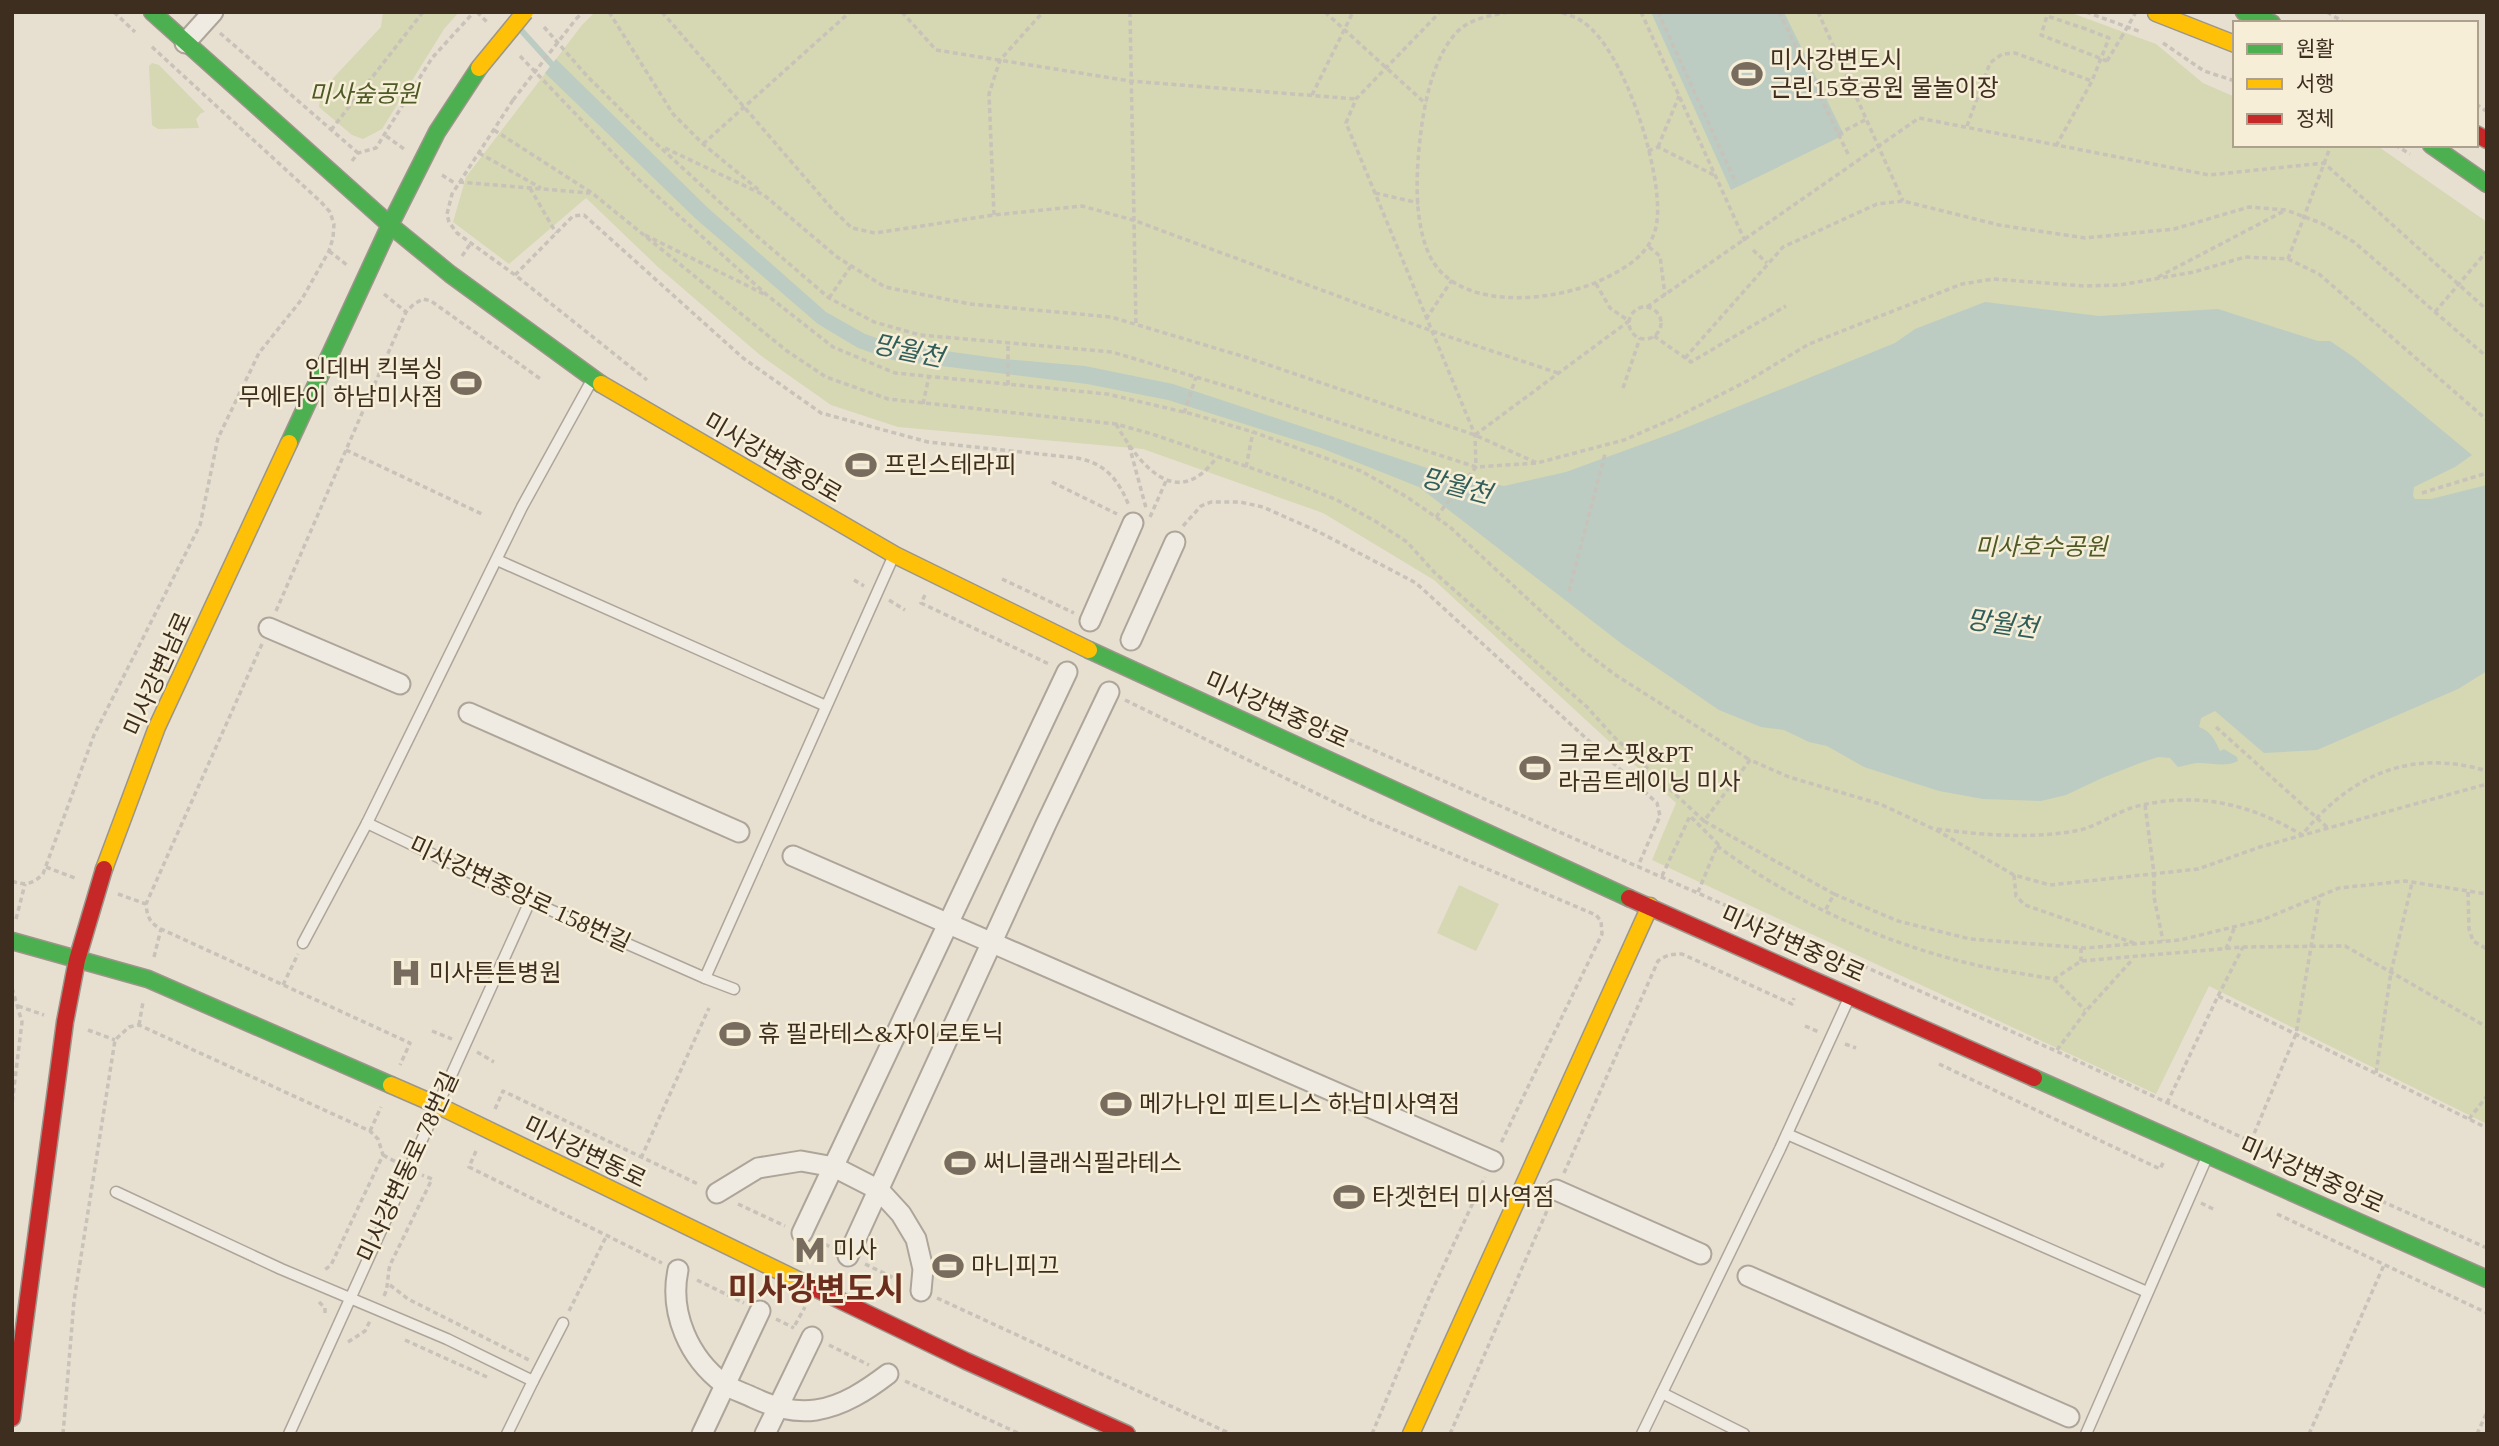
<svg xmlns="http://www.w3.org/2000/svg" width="2499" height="1446" font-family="'Times New Roman','Noto Sans KR',serif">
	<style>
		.green { fill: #d6d7b3 }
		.water { fill: #bcccc2 }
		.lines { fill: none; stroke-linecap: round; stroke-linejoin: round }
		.stream { stroke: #bcccc2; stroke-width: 6 }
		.lane-casing { stroke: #ada599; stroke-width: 13 }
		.street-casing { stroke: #ada599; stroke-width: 23 }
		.fast-casing { stroke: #9c958a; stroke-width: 19 }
		.slow-casing { stroke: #9c958a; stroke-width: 19 }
		.jam-casing { stroke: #9c958a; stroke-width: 19 }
		.path { stroke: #c8c2b9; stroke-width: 3.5; stroke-dasharray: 5 3.5; stroke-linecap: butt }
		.lane { stroke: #efebe3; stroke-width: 10 }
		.street { stroke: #efebe3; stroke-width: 19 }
		.fast { stroke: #4caf50; stroke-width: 16 }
		.slow { stroke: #ffc107; stroke-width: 16 }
		.jam { stroke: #c62828; stroke-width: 16 }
		.slow-bridge-casing { stroke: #9c958a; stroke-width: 19; stroke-linecap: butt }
		.path-bridge { stroke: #c8c2b9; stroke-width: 3.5; stroke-dasharray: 5 3.5; stroke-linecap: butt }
		.slow-bridge { stroke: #ffc107; stroke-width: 16 }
		.labels { text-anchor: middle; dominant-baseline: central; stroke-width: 5; stroke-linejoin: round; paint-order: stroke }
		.poi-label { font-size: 24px; fill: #3d2e20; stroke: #f7eed8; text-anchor: start }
		.park-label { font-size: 24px; font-style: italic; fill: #4d5a26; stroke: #f7eed8 }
		.street-label { font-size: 24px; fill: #3d2e20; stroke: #f7eed8 }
		.water-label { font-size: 26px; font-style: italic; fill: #2f5d5a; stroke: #f7eed8 }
		.district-label { font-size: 32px; font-weight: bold; fill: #6b2e1e; stroke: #f7eed8 }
	</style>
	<rect width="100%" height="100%" fill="#e7e0d1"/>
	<g class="green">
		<path d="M 383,12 L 459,12 L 444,29 L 382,129 L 363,139 L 352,135 L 319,107 L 321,91 L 381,27 Z"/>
		<path d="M 595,12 L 2069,12 L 2156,44 L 2203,83 L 2235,97 L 2235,145 L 2376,145 L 2487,222 L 2487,1124 L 2209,986 L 2156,1094 L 1652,860 L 1676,803 L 1434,580 L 1323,513 L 1143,449 L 898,427 L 831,405 L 760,355 L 658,267 L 586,198 L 509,264 L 453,222 L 466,177 L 582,25 Z"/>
		<path d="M 152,63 L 159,65 L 205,112 L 201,113 L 196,119 L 199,128 L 158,129 L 152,125 L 149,66 Z"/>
		<path d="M 1459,885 L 1499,904 L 1476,951 L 1437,933 Z"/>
	</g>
	<g class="water">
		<path d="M 1651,12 L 1784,12 L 1844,135 L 1731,190 Z"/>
		<path d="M 556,59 L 708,208 L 826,312 L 865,334 L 894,344 L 1003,359 L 1085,366 L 1173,384 L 1433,470 L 1504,486 L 1566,472 L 1673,433 L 1895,343 L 1915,329 L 1985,302 L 2099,316 L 2218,309 L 2318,341 L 2330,341 L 2355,358 L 2472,455 L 2455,467 L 2414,487 L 2413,496 L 2415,499 L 2431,499 L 2487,485 L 2487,671 L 2458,689 L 2317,750 L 2264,753 L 2215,711 L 2201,718 L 2199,727 C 2211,731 2215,740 2220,751 L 2224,749 L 2237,757 L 2238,761 C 2224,768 2211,762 2196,763 C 2190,764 2184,766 2178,767 L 2170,758 L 2158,757 L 2140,763 L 2102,778 L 2066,795 L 2041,801 L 1983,799 L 1939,791 L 1864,767 L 1827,746 L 1809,742 L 1784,730 L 1761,727 L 1719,710 L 1622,644 L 1419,487 L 1321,448 L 1168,400 L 1087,384 L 893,360 L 858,348 L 818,324 L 696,219 L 545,73 Z"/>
	</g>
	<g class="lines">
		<path class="stream" d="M 520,29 L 557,70"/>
		<g class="lane-casing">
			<g id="lane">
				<path d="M 592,380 L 522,507 L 367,823 L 530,901 L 705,978 L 894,555"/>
				<path d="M 497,560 L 826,706"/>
				<path d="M 303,943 L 367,823"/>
				<path d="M 705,978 L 734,989"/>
				<path d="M 1787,1134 L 2147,1292"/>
				<path d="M 116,1192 L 281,1269 L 447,1339 L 533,1381 L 507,1434"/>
				<path d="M 533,1381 L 563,1323"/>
				<path d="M 1662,1393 L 1744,1434"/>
				<path d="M 289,1434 L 530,901"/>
				<path d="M 1642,1434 L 1780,1149 L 1849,998"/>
				<path d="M 2086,1434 L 2207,1157"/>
			</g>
		</g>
		<g class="street-casing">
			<g id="street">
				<path d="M 185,43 L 213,12"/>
				<path d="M 1090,621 L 1133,523"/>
				<path d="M 269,628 L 400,684"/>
				<path d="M 1131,640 L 1175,542"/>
				<path d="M 469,713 L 739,832"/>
				<path d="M 793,856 L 1493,1161"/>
				<path d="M 1556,1190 L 1701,1254"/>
				<path d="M 717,1193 L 758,1168 L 801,1161 L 834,1167 L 879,1190 L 901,1214 L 916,1239 L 923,1269 L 921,1291"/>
				<path d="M 802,1233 L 1067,672"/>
				<path d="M 848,1256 L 1046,824 L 1109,692"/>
				<path d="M 678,1270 C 669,1313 689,1358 724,1384 C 733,1390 744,1393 754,1398 C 774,1407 793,1413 816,1410 C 843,1406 867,1390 888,1374"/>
				<path d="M 1748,1276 L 2069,1417"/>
				<path d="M 702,1434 L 760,1311"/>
				<path d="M 765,1434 L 812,1337"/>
			</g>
		</g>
		<g class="fast-casing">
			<g id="fast">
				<path d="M 152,12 L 390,225 L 450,274 L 601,384"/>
				<path d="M 2244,12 L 2272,23"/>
				<path d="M 2431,145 L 2487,184"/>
				<path d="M 289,443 L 390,225 L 437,132 L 479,68"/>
				<path d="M 1089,650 L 1629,898"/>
				<path d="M 12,941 L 148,979 L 391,1085"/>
				<path d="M 2034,1078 L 2487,1279"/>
			</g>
		</g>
		<g class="slow-casing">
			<g id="slow">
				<path d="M 2156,13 L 2235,44"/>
				<path d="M 601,384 L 895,555 L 1089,650"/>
				<path d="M 104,869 L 157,727 L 289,443"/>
				<path d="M 391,1085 L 437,1105 L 802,1282"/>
				<path d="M 1411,1434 L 1650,906"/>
			</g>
		</g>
		<g class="jam-casing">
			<g id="jam">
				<path d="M 2476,134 L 2487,140"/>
				<path d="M 1629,898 L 2034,1078"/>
				<path d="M 802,1282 L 966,1361 L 1127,1434"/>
				<path d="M 12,1418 L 65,1022 L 77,960 L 104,869"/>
			</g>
		</g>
		<g class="path">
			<path d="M 114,12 L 135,32"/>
			<path d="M 477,12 L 488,23"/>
			<path d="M 609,12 L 673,114 L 703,144 L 760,191"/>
			<path d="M 662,12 L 833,210 L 852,228 L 875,233 L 994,215 L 1082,206 L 1133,220 L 1432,331 L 1558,373"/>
			<path d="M 902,12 L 936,50 L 1130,81 L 1356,99"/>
			<path d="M 1130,12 L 1136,325"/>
			<path d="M 1325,12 L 1426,104"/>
			<path d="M 1508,12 C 1489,16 1468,19 1455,34 C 1432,61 1424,105 1420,139 C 1416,175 1414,221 1429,254 C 1455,312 1550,302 1597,282 C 1625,269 1653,254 1657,221 C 1663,173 1625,50 1583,22 C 1576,17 1567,14 1559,12"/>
			<path d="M 1641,12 L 1745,241"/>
			<path d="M 1658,12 L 1736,183"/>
			<path d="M 1779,12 L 1849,156"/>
			<path d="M 1818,12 L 1903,201"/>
			<path d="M 2086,12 L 2141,32"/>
			<path d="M 2327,12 L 2345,23"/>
			<path d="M 576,19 L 583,12"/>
			<path d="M 544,27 L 587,76 L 636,125 L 751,231 L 829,298 L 874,322 L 920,335 L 1112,352 L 1236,389 L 1476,467 L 1537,463 L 1624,440 L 1677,417 L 1751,379 L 1809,344 L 1962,284 L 1993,279 L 2084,286 L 2120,285 L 2194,272 L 2245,257 L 2288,259 L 2319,274 L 2487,420"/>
			<path d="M 220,33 L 358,153"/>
			<path d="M 2163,43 L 2204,71 L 2235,81"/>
			<path d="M 520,56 L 636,177 L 768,296 L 833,347 L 895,373 L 1107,394 L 1192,414 L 1253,432 L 1361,471 L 1407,497 L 1450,527 L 1585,652 L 1617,676 L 1750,760"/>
			<path d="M 2107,61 L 2121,38"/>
			<path d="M 1312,95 L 1353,12"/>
			<path d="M 513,100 L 452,194 L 447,214 L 449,222 L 457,233 L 515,275 L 647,380"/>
			<path d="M 2476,104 L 2486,111"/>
			<path d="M 1967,126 L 1990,63 L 2002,54 L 2015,53 L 2092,81"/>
			<path d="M 331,130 L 423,12"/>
			<path d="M 494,130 L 592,193 L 787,351 L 826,377 L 888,399 L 1116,424 L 1152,434 L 1289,481 L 1335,499 L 1375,521 L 1407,542 L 1435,573 L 1587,707 L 1613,736 L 1704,821 L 1750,760 L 1789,777 L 1880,804 L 1938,831 L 2014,875 L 2050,885 L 2198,869 L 2260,847 L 2487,784"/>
			<path d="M 1838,134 L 1867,119"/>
			<path d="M 386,136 L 404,149"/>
			<path d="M 703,144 L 850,12"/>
			<path d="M 2395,145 L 2410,154"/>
			<path d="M 2056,146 L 2092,81 L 2109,38 L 2086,29"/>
			<path d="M 1658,147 L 1679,96"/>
			<path d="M 665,148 L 764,195 L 837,257 L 885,287 L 970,304 L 1111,317 L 1245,357 L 1475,435 L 1537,463"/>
			<path d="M 1648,151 L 1658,147 L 1714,175"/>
			<path d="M 479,153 L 541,188"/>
			<path d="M 352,161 L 358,153 L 376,148 L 432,58 L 474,12"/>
			<path d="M 442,175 L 456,184"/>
			<path d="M 459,182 L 590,193"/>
			<path d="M 530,188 L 556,233"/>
			<path d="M 1375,193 L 1419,203"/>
			<path d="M 994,215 L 989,94 L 1000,60 L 1043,12"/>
			<path d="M 645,235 L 764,294"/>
			<path d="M 1649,247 L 1660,256 L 1665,295"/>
			<path d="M 1753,250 L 1767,263"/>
			<path d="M 329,251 L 347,265"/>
			<path d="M 462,256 L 471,243"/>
			<path d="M 2288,259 L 2331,145"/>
			<path d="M 515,275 L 573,216 L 584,215 L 743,358 L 821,413 L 928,442 L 1077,458 C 1105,463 1119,480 1129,506"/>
			<path d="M 2158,277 L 2284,211"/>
			<path d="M 384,294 L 406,312"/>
			<path d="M 829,298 L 851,266"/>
			<circle cx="1645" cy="323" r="16"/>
			<path d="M 1647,307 L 1919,118 L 2209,175 L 2324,163 L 2487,310"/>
			<path d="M 2435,312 L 2487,251"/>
			<path d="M 1426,319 L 1452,280"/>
			<path d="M 1654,336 L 1691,362 L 1786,306"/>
			<path d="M 1685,358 L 1783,247 L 1877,204 L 1903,201 L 1999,225 L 2085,238 L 2174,229 L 2249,207 L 2286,210 L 2321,223 L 2354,242 L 2487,357"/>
			<path d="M 1008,385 L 1008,343"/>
			<path d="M 1623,388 L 1640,338"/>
			<path d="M 923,404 L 929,376"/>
			<path d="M 1184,413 L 1196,377"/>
			<path d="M 1116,424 C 1140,466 1177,512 1217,457"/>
			<path d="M 1475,435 L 1629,321 L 1610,308 L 1595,282"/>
			<path d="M 1129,445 L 1146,508"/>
			<path d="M 346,450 L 484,515"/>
			<path d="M 1246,467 L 1253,432"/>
			<path d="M 1052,482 L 1117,514"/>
			<path d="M 2422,493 L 2487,473"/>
			<path d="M 1150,517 L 1166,481"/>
			<path d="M 1436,517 L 1476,467 L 1475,435 L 1346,123 L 1356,99 L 1440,12"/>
			<path d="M 1183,526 L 1201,506 L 1211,502 L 1240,502 L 1263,507 L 1319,532 L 1416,583 L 1657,803 L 1660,816 L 1638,866"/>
			<path d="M 1002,579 L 1074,613"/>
			<path d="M 854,580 L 864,586"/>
			<path d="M 1569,591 L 1605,454"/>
			<path d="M 925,595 L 921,603 L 1051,665"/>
			<path d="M 889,600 L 905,610"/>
			<path d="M 276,611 L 406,312 L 414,304 L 423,299 L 431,301 L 542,380"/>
			<path d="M 262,644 L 146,904 C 147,917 150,923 161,929 L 410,1043 L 400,1065"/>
			<path d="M 1125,700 L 1367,818 L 1596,915 L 1601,921 L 1602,934 L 1500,1145"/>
			<path d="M 1303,719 L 2056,1051 L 2325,1176 L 2487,1248"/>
			<path d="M 2216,727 L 2328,828"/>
			<path d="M 2145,805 L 2154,873 L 2154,897 L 2163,941"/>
			<path d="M 1704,821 L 1834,894 L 1825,911"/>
			<path d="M 1937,829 C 1983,835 2028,839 2075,831 C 2095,828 2114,813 2134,807 C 2195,791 2249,803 2302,835 C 2350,775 2411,748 2487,771"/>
			<path d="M 1717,846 C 1796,904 1885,944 1980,966 C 2004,971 2030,975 2054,979 L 2081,961 L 2243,947 L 2345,946 L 2487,1027"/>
			<path d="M 46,867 L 75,878"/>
			<path d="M 2014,875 L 2016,896 L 2025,905 L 2134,943"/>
			<path d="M 1662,876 L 1690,816 L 1718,844 L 1698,892"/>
			<path d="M 12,881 C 25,886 33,884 43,874 L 94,735 L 200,525 L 218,438 L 259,353 L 302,299 L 329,251 L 333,238 L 334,224 L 330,212 L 321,202 L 151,46"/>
			<path d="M 2468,892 L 2469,929 L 2473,941 L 2487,949"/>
			<path d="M 118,894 L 146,904"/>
			<path d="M 1834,894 L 1898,921 L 1970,939 L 2085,948 L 2180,940 L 2262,920 L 2339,888 L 2405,881 L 2487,894"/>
			<path d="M 16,919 L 25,884"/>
			<path d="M 2081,948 L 2081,961"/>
			<path d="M 2226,949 L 2235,926"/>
			<path d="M 154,957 L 161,929"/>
			<path d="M 2054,979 L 2085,1010"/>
			<path d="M 283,985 L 298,954"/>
			<path d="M 12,988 L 22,1022 L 12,1104"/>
			<path d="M 2218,996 L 2243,947"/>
			<path d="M 18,1006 L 44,1015"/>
			<path d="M 139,1025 L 143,1002"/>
			<path d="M 1805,1026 L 1819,1032"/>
			<path d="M 88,1030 L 115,1040"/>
			<path d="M 432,1031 L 452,1039"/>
			<path d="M 1845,1044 L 1856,1048"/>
			<path d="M 2057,1050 L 2086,1011 L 2132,960"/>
			<path d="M 477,1052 L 494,1062"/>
			<path d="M 1939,1064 L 2160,1169 L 2164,1161"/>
			<path d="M 2376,1073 L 2391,972 L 2412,883"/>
			<path d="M 2167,1103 L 2218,996 L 2487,1128"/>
			<path d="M 495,1109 L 503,1091 L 700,1185"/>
			<path d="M 2469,1119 L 2487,1096"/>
			<path d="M 370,1131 L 381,1107"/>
			<path d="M 2251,1141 L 2296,1034 L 2320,895"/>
			<path d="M 476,1151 L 469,1167 L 662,1263"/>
			<path d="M 383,1155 L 396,1162"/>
			<path d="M 641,1158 L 709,1008"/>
			<path d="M 1564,1173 L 1658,961 C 1666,955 1672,954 1682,954 L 1792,1004 L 1794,998"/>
			<path d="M 2201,1203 L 2215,1210"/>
			<path d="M 738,1204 L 785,1226"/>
			<path d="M 2277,1214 L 2487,1313"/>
			<path d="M 817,1241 L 833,1248"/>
			<path d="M 865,1264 L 902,1282"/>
			<path d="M 697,1280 L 744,1303"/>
			<path d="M 390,1285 L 408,1299 L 529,1360"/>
			<path d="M 384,1296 C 389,1285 387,1277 390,1265 L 432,1179 L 422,1175"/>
			<path d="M 937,1298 L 1231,1434"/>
			<path d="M 319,1302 L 325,1308 L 325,1316"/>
			<path d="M 569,1311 L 607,1235"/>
			<path d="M 776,1319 L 794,1328"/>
			<path d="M 795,1325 L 805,1307"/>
			<path d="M 405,1340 L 487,1377"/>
			<path d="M 348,1342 L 365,1331 L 370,1321"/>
			<path d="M 829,1345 L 869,1365"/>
			<path d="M 905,1381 L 1020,1434"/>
			<path d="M 63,1434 L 74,1301 L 115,1040 L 129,1027 L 139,1025 L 370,1131 L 378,1139 L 383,1155 L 331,1265 L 323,1271"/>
			<path d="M 1372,1434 L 1430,1295 L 1485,1177"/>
			<path d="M 1450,1434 L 1549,1206"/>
			<path d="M 2309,1434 L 2384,1265"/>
			<path d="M 2477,1434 L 2487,1412"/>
		</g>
		<use href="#lane" class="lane"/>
		<use href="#street" class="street"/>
		<use href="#fast" class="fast"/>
		<use href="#slow" class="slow"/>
		<use href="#jam" class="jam"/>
		<g class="slow-bridge-casing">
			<path id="slow-bridge" d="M 479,68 L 525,12"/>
		</g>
		<g class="path-bridge">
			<path d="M 2086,29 L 2047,16 L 2041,35 L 2107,61"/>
			<path d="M 2121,38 L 2136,12"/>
			<path d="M 513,100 L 576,19"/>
		</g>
		<use href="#slow-bridge" class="slow-bridge"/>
	</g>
	<defs>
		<g id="stadium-bare" transform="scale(2.415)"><path d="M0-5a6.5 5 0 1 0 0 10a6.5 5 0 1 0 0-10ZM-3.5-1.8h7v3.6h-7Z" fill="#786c5e" stroke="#f7eed8" stroke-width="2.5" paint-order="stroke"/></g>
		<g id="hospital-bare" transform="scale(2.415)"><path d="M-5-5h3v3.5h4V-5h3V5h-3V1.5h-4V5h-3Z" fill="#786c5e" stroke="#f7eed8" stroke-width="2.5" paint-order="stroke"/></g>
		<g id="metro-bare" transform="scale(2.415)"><path d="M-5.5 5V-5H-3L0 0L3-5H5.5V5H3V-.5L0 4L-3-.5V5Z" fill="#786c5e" stroke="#f7eed8" stroke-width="2.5" paint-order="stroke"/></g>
	</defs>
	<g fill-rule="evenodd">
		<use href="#stadium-bare" x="1747" y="74"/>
		<use href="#stadium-bare" x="466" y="383"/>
		<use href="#stadium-bare" x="861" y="465"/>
		<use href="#stadium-bare" x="1535" y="768"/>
		<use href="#hospital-bare" x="406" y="973"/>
		<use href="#stadium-bare" x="735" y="1034"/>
		<use href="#stadium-bare" x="1116" y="1104"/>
		<use href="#stadium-bare" x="960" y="1163"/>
		<use href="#stadium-bare" x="1349" y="1197"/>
		<use href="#metro-bare" x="810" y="1250"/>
		<use href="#stadium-bare" x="948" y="1266"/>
	</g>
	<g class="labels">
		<g class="poi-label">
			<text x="1770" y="60">미사강변도시<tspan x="1770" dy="28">근린15호공원 물놀이장</tspan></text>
			<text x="443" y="369" text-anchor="end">인데버 킥복싱<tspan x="443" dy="28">무에타이 하남미사점</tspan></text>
			<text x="884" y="465">프린스테라피</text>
			<text x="1558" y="754">크로스핏&amp;PT<tspan x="1558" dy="28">라곰트레이닝 미사</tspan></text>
			<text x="429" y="973">미사튼튼병원</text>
			<text x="758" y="1034">휴 필라테스&amp;자이로토닉</text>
			<text x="1139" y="1104">메가나인 피트니스 하남미사역점</text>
			<text x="983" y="1163">써니클래식필라테스</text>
			<text x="1372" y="1197">타겟헌터 미사역점</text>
			<text x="833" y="1250">미사</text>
			<text x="971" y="1266">마니피끄</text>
		</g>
		<g class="park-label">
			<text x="364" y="94">미사숲공원</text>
			<text x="2041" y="547">미사호수공원</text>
		</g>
		<g class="street-label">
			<text transform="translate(773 458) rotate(30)">미사강변중앙로</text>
			<text transform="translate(158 674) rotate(-66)">미사강변남로</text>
			<text transform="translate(1277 710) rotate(24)">미사강변중앙로</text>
			<text transform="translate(520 894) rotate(25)">미사강변중앙로 158번길</text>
			<text transform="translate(1793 944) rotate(24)">미사강변중앙로</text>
			<text transform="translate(585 1152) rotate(26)">미사강변동로</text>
			<text transform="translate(408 1167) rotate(-65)">미사강변동로 78번길</text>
			<text transform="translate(2312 1175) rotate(24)">미사강변중앙로</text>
		</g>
		<g class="water-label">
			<text transform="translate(908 351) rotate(12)">망월천</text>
			<text transform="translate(1456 486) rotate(15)">망월천</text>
			<text transform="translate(2002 624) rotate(8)">망월천</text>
		</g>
		<g class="district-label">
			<text x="816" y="1289">미사강변도시</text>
		</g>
	</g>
	<rect width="2499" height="1446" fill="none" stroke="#3d2e20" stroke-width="28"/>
	<rect x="2233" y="21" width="245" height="126" fill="#f7eed8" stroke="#ada18e" stroke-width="2"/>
	<rect x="2247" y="44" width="35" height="10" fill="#4caf50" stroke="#ada18e" stroke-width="2"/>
	<text x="2296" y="56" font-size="21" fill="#3d2e20">원활</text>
	<rect x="2247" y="79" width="35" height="10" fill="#ffc107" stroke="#ada18e" stroke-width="2"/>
	<text x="2296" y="91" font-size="21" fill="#3d2e20">서행</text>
	<rect x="2247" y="114" width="35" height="10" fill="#c62828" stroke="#ada18e" stroke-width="2"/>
	<text x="2296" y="126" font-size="21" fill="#3d2e20">정체</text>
</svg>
